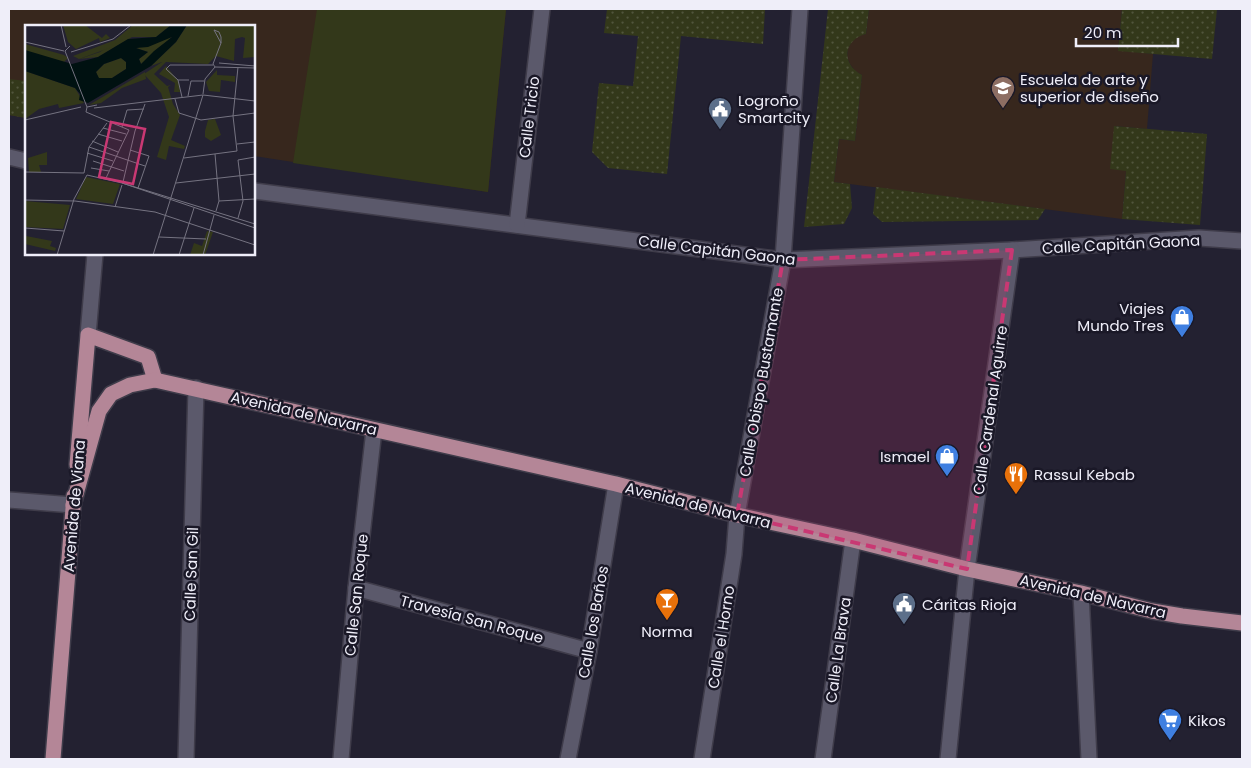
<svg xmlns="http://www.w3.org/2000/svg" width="1251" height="768" font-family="Poppins,sans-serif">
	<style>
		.education { fill: #37271d }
		.grass { fill: url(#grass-dots) }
		.pitch { fill: #33381a }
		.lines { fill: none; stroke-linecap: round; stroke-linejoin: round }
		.minor-casing { stroke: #3f3c4a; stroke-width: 18 }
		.major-casing { stroke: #3f3c4a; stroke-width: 18 }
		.minor { stroke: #5b596b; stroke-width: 15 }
		.major { stroke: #b48697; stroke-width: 15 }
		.marked { fill: #c93873; fill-opacity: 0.2; stroke: #c93873; stroke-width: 4; stroke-dasharray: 10 6; stroke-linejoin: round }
		.labels { text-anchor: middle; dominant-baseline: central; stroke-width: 5; stroke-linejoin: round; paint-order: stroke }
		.poi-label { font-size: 15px; fill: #efeef9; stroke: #1a1827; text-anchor: start }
		.street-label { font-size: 15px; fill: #efeef9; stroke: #1a1827 }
		.inset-road { fill: none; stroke: #757381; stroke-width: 1 }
		.view { fill: #c93873; fill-opacity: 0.15; stroke: #c93873; stroke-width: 2.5 }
		.inset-edge { fill: none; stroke: #efeef9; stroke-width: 2.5 }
	</style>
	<defs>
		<pattern id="grass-dots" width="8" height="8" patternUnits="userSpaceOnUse" patternTransform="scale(1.25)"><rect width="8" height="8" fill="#33381a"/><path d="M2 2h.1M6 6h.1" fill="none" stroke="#51553c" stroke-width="1.8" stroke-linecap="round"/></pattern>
	</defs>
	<rect width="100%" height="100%" fill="#232131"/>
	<g class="education">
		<path d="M 9,9 L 506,9 L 488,192 L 254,156 L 254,26 L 26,26 L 26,118 L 9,115 Z"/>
		<path d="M 869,9 L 1122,9 L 1118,50 L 1153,54 L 1147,129 L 1114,126 L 1126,171 L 1122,219 L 834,182 L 839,139 L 855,141 L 862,75 L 855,71 L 850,64 L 847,57 L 848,48 L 852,41 L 858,36 L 866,34 Z"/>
	</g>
	<g class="grass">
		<path d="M 607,9 L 765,9 L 763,44 L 681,36 L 667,174 L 608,168 L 592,152 L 599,83 L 633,86 L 638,36 L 604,33 Z"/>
		<path d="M 828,9 L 869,9 L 866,34 C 843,40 841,64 862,75 L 855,141 L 839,139 L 834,182 L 850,184 L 852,208 L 844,224 L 804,227 Z"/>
		<path d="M 1122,9 L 1217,9 L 1212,59 L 1118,51 Z"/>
		<path d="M 9,79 L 26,81 L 26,118 L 9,115 Z"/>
		<path d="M 1114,126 L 1207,134 L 1200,225 L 1122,219 L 1126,171 L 1110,169 Z"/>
		<path d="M 876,187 L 1045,209 L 1038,220 L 882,222 L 873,214 Z"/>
	</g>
	<path class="pitch" d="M 317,9 L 506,9 L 488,192 L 293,163 Z"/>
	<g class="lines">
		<g class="minor-casing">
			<g id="minor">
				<path d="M 9,157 L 26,161"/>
				<path d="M 254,191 L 783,260 L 1012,250 L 1199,238 L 1242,241"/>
				<path d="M 517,225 L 542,9"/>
				<path d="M 88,335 L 95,254"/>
				<path d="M 9,500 L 73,505"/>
				<path d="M 356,588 L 589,651"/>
				<path d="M 1081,593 L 1089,759"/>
				<path d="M 186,759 L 196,388"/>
				<path d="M 341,759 L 356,588 L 374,430"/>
				<path d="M 568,759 L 589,651 L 616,484"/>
				<path d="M 702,759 L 734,554 L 737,515 L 783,260 L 800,9"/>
				<path d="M 823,759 L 853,540"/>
				<path d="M 948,759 L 967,569 L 1012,250"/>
			</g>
		</g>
		<g class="major-casing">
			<g id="major">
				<path d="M 77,465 L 88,335 L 148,357 L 155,380"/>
				<path d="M 73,505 L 99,411 L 111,394 L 130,385 L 155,380 L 616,484 L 737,515 L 853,540 L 967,569 L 1081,593 L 1152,611 L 1182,616 L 1242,623"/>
				<path d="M 53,759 L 74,496"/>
			</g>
		</g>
		<use href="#minor" class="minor"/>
		<use href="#major" class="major"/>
	</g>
	<path class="marked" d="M 1012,250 L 967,569 L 737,515 L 783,260 Z"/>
	<defs>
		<g id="university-pin" transform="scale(1.25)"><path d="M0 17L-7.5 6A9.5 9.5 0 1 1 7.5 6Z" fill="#8d6e63" stroke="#1a1827"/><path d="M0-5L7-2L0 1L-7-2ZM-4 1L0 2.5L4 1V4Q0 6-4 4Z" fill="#fff"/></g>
		<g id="civic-pin" transform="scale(1.25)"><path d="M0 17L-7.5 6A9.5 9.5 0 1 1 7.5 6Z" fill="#5c6f8a" stroke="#1a1827"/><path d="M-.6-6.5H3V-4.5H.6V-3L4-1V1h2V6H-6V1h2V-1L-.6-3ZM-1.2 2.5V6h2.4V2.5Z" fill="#fff"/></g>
		<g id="shop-pin" transform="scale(1.25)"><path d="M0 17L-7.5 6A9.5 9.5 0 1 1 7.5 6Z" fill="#3f7fe0" stroke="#1a1827"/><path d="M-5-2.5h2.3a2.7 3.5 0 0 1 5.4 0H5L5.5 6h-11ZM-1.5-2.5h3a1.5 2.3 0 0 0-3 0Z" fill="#fff"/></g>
		<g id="restaurant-pin" transform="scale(1.25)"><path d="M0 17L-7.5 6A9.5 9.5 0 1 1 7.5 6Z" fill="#e8710a" stroke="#1a1827"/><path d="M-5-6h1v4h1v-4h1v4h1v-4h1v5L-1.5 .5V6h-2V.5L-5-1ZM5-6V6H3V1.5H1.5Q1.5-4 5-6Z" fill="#fff"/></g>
		<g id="bar-pin" transform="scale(1.25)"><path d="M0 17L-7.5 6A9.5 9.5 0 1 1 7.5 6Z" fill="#e8710a" stroke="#1a1827"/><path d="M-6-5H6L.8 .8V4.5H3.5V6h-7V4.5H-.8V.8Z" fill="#fff"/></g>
		<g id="supermarket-pin" transform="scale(1.25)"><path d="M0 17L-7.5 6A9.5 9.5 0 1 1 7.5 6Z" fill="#3f7fe0" stroke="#1a1827"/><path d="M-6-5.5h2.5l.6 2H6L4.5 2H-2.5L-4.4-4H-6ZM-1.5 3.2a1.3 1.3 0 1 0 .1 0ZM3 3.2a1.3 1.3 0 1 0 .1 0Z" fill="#fff"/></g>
	</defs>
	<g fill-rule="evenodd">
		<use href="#university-pin" x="1003" y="88"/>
		<use href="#civic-pin" x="720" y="109"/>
		<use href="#shop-pin" x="1182" y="317"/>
		<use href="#shop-pin" x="947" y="456"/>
		<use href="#restaurant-pin" x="1016" y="474"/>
		<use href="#bar-pin" x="667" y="600"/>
		<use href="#civic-pin" x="904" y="604"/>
		<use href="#supermarket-pin" x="1170" y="720"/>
	</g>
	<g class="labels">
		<g class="poi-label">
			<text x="1020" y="79">Escuela de arte y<tspan x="1020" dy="17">superior de diseño</tspan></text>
			<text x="738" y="100">Logroño<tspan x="738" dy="17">Smartcity</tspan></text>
			<text x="1164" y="308" text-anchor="end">Viajes<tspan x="1164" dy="17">Mundo Tres</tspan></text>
			<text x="930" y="456" text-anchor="end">Ismael</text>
			<text x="1034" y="474">Rassul Kebab</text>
			<text x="922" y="604">Cáritas Rioja</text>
			<text x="667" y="631" text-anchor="middle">Norma</text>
			<text x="1188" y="720">Kikos</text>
		</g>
		<g class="street-label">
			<text transform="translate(529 117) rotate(-83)">Calle Tricio</text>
			<text transform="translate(1121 244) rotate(-3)">Calle Capitán Gaona</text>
			<text transform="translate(717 250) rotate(7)">Calle Capitán Gaona</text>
			<text transform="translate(761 382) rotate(-80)">Calle Obispo Bustamante</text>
			<text transform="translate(990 410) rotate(-82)">Calle Cardenal Aguirre</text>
			<text transform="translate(304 413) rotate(13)">Avenida de Navarra</text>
			<text transform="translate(698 505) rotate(14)">Avenida de Navarra</text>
			<text transform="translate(74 506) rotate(-85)">Avenida de Viana</text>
			<text transform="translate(191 574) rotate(-88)">Calle San Gil</text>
			<text transform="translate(356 595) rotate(-84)">Calle San Roque</text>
			<text transform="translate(1093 596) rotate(13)">Avenida de Navarra</text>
			<text transform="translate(472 619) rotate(15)">Travesía San Roque</text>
			<text transform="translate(593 622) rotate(-80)">Calle los Baños</text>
			<text transform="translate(721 637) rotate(-81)">Calle el Horno</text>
			<text transform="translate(838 650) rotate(-82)">Calle La Brava</text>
		</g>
	</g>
	<g transform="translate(25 25)">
		<rect width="230" height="230" fill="#232131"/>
		<path d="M 120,47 L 121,54 L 97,63 L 76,78 L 64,80 Z" fill="#33381a"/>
		<path d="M 115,0 L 146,0 L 131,12 L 107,12 L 73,32 L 54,34 L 75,27 ZM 147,11 L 139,21 L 116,39 L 114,34 L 123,27 L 111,23 ZM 96,33 L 101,37 L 101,44 L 87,53 L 73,53 L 71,47 L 79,39 Z" fill="#33381a"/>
		<path d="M 38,0 L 60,0 L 77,13 L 81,9 L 85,13 L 75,17 L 74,13 L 51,24 L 43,17 ZM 108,0 L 115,0 L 87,22 L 54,34 L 48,31 L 90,15 ZM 162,0 L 230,0 L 230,32 L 218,33 L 220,13 L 217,12 L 210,14 L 209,36 L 191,31 L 183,39 L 141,37 L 129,49 L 142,61 L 146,60 L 143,62 L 148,79 L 155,90 L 146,115 L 160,121 L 159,124 L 144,121 L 141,135 L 132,132 L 144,92 L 136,68 L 119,49 L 137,37 L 126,41 L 151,17 ZM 0,19 L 39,30 L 43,33 L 39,37 L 14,31 L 0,25 ZM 141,41 L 154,57 L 155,67 L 149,67 L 150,58 L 134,49 ZM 192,45 L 192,50 L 210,51 L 210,57 L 196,55 L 195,67 L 184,66 L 181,57 ZM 0,46 L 50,63 L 59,78 L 34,83 L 33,79 L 14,84 L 0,94 ZM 190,94 L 196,110 L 186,116 L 180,112 L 180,106 L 183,95 ZM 22,127 L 22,140 L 14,140 L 16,147 L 4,147 L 3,133 ZM 61,152 L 95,159 L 88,179 L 51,174 ZM 0,176 L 45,180 L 38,204 L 0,202 ZM 182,206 L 188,207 L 180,230 L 165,230 L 169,218 L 177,221 ZM 1,211 L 27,216 L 25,221 L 31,223 L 30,226 L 0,219 Z" fill="#33381a"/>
		<path d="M 146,0 L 162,0 L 151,17 L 126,41 L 63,78 L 54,75 L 55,69 L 50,63 L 0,46 L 0,25 L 47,39 L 73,32 L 103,14 L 131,12 ZM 147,12 L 129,26 L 116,39 L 114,34 L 123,27 L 111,23 L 123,22 ZM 96,33 L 101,37 L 101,44 L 87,53 L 74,53 L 71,47 L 79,39 Z" fill="#011" fill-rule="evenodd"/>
		<path class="inset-road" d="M 36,0 L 41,22M 0,17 L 39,26M 45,21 L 40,26 L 62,82M 46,27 L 88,14 L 106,0M 194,38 L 230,41M 190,42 L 188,39 L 196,18 L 196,12 L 194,7 L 189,5 L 196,18M 190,42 L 230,43M 153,55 L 157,72M 164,55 L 153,55 L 141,44 L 145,40 L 188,40M 178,69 L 180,54 L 190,42M 163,71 L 166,56 L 179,56M 150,74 L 154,88 L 176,95 L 230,88M 230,79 L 230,109M 72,80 L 62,82 L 61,87 L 104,105 L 81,153M 69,83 L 178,70 L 230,76M 0,95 L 56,82M 97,102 L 102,85 L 119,84M 78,103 L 101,109M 73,109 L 97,116M 67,116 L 93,127M 212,119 L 230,117M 64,122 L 120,141M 105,125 L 124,131 L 113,163M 62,128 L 88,136M 190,129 L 194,176 L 191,186M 159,133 L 212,126 L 208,91 L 213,42M 68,136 L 99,146M 66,143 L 84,146M 0,147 L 59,148M 59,148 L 64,122 L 82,98M 98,157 L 110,106 L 120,79M 97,158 L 230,199M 151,158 L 230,149M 0,175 L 50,176 L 130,187 L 230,220M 194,176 L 230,174M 90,182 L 97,160M 213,193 L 218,176 L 213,135 L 230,132M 0,203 L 39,206M 134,212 L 181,214M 32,230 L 49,174 L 62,150 L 97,158 L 230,203M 128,230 L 178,70M 154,230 L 169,183M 178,230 L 189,190"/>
		<path class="view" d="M 86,97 L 120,104 L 108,159 L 74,152 Z"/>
		<rect width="230" height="230" class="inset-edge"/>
	</g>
	<rect width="1251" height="768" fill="none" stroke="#efeef9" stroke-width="20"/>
	<path d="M1076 38v8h102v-8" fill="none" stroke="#efeef9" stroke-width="2.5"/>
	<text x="1084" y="38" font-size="15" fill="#efeef9" stroke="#1a1827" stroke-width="4" paint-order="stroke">20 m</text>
</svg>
